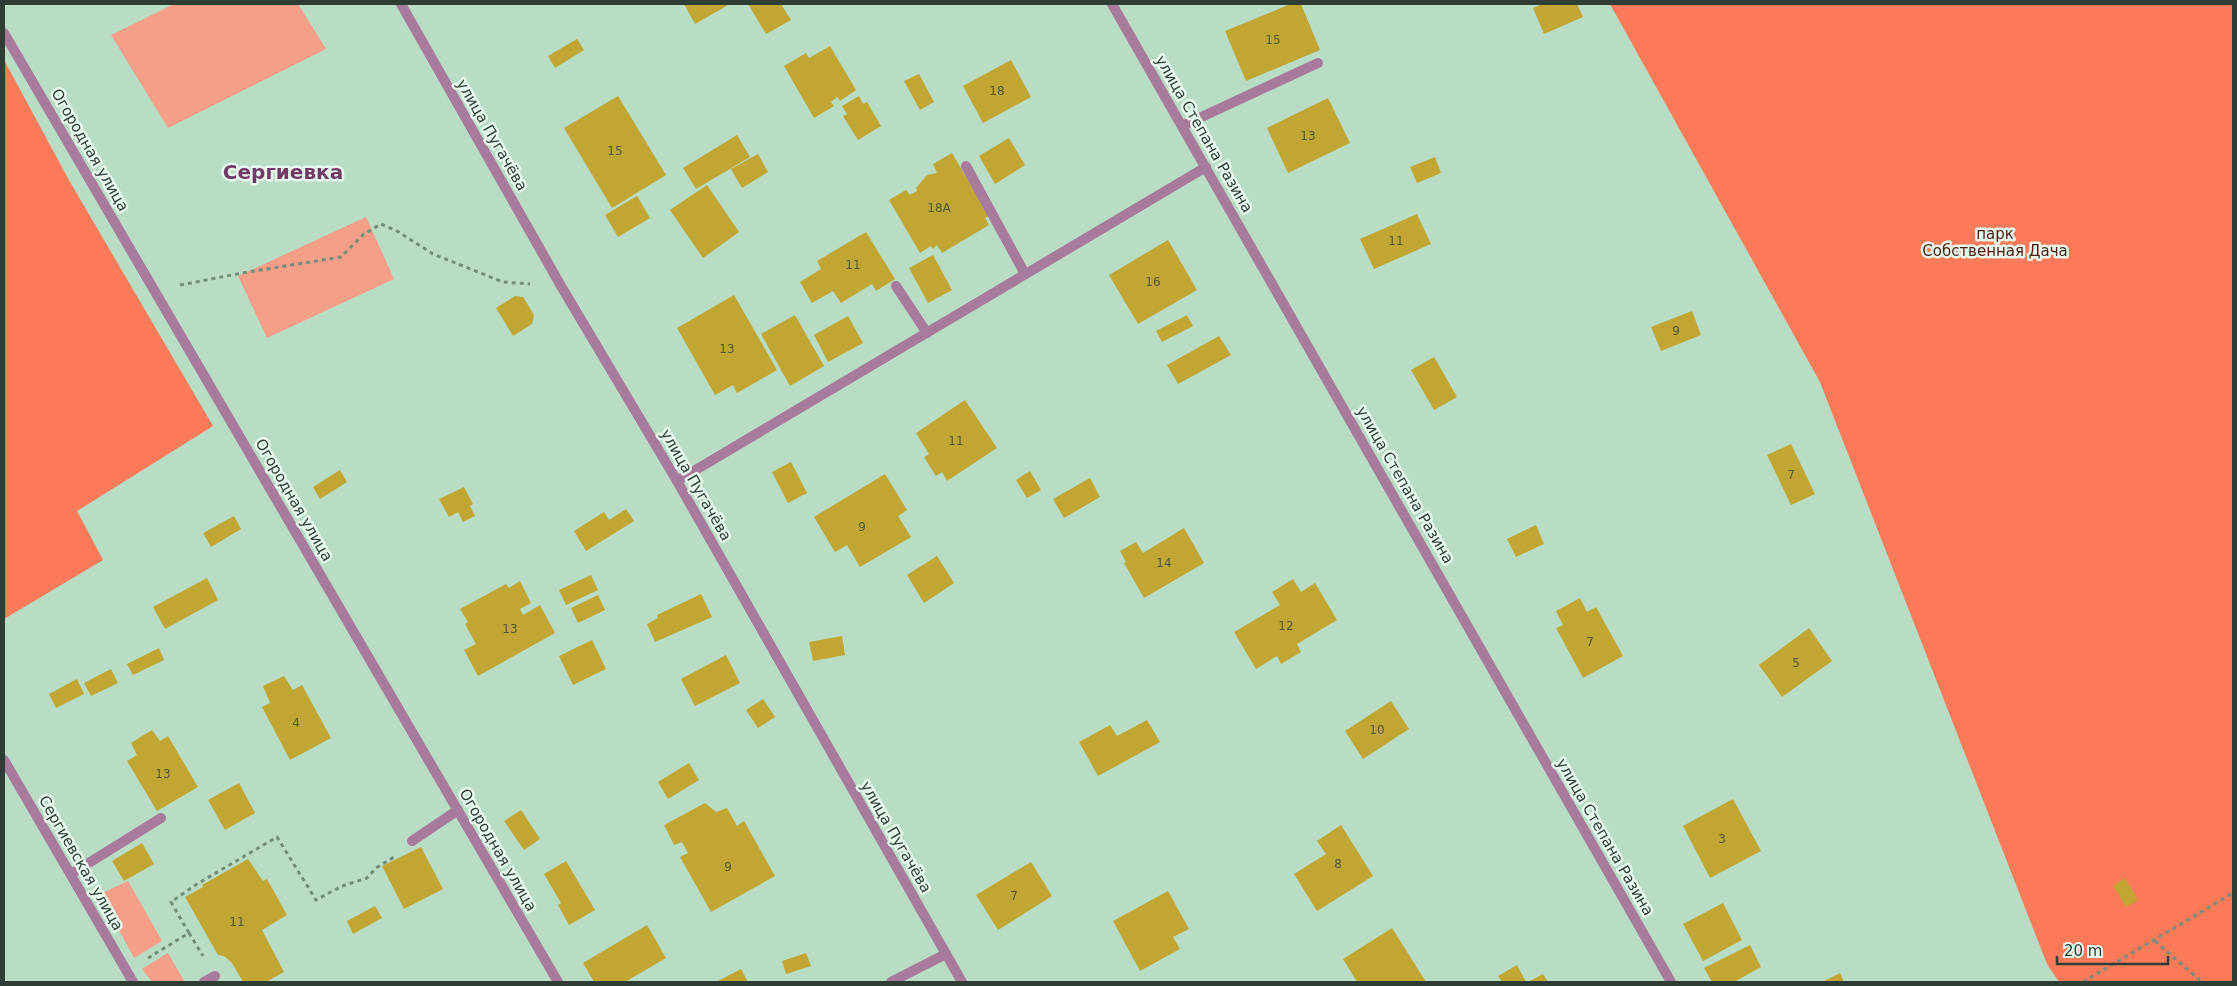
<svg xmlns="http://www.w3.org/2000/svg" width="2237" height="986" font-family="'DejaVu Sans',sans-serif">
	<style>
		.green { fill: #f69f88 }
		.forest { fill: #fb7a5a }
		.building { fill: #c1a634 }
		.lines { fill: none; stroke-linecap: round; stroke-linejoin: round }
		.path { stroke: #738d7b; stroke-width: 3; stroke-dasharray: 4 4; stroke-linecap: butt }
		.lane { stroke: #a87b9d; stroke-width: 10 }
		.street { stroke: #a87b9d; stroke-width: 10 }
		.labels { text-anchor: middle; dominant-baseline: central; stroke-width: 5; stroke-linejoin: round; paint-order: stroke }
		.number-label { font-size: 12px; fill: #545834 }
		.street-label { font-size: 15px; fill: #2f3e34; stroke: #e6f9ec }
		.park-label { font-size: 15px; fill: #4e1d10; stroke: #e6f9ec }
		.district-label { font-size: 20px; font-weight: bold; fill: #723966; stroke: #e6f9ec }
	</style>
	<rect width="100%" height="100%" fill="#b8ddc4"/>
	<g class="green">
		<path d="M 174,4 L 298,4 L 326,49 L 168,128 L 111,35 Z"/>
		<path d="M 366,217 L 394,279 L 267,338 L 238,276 Z"/>
		<path d="M 128,881 L 162,941 L 134,958 L 100,894 Z"/>
		<path d="M 168,953 L 184,981 L 152,982 L 142,969 Z"/>
	</g>
	<g class="forest">
		<path d="M 1610,4 L 2233,4 L 2233,982 L 2059,982 L 2047,964 L 1820,382 Z"/>
		<path d="M 4,60 L 70,182 L 213,426 L 77,511 L 103,560 L 4,619 Z"/>
	</g>
	<g class="building">
		<path d="M 684,4 L 730,4 L 695,24 Z"/>
		<path d="M 748,4 L 781,4 L 791,20 L 766,34 Z"/>
		<path d="M 1291,4 L 1301,4 L 1320,50 L 1246,81 L 1225,31 Z"/>
		<path d="M 1542,4 L 1577,4 L 1583,17 L 1544,34 L 1533,8 Z"/>
		<path d="M 577,39 L 584,50 L 555,68 L 548,56 Z"/>
		<path d="M 830,46 L 856,90 L 840,101 L 837,97 L 831,102 L 834,106 L 814,118 L 784,66 L 806,53 L 809,58 Z"/>
		<path d="M 1011,60 L 1031,97 L 983,123 L 963,86 Z"/>
		<path d="M 919,74 L 934,102 L 920,110 L 904,81 Z"/>
		<path d="M 618,96 L 666,175 L 612,208 L 564,128 Z"/>
		<path d="M 859,96 L 863,104 L 867,102 L 881,126 L 858,140 L 843,116 L 847,114 L 842,106 Z"/>
		<path d="M 1328,98 L 1350,143 L 1288,173 L 1267,128 Z"/>
		<path d="M 737,135 L 750,157 L 696,189 L 683,168 Z"/>
		<path d="M 1009,138 L 1025,165 L 995,184 L 979,156 Z"/>
		<path d="M 952,153 L 989,216 L 985,218 L 989,225 L 942,253 L 937,245 L 933,249 L 931,246 L 920,253 L 889,200 L 906,190 L 910,195 L 917,191 L 916,188 L 927,175 L 937,173 L 933,164 Z"/>
		<path d="M 758,154 L 768,172 L 742,188 L 731,169 Z"/>
		<path d="M 1435,157 L 1441,173 L 1417,183 L 1410,167 Z"/>
		<path d="M 707,185 L 739,232 L 703,258 L 670,210 Z"/>
		<path d="M 637,196 L 650,218 L 618,237 L 605,215 Z"/>
		<path d="M 1417,214 L 1431,244 L 1374,269 L 1360,239 Z"/>
		<path d="M 866,232 L 895,279 L 876,291 L 872,284 L 841,303 L 833,291 L 812,303 L 800,282 L 821,269 L 817,261 Z"/>
		<path d="M 1168,240 L 1197,290 L 1138,324 L 1109,275 Z"/>
		<path d="M 933,255 L 952,290 L 928,303 L 909,268 Z"/>
		<path d="M 734,295 L 777,370 L 737,393 L 733,385 L 715,395 L 677,328 Z"/>
		<path d="M 515,296 L 523,297 L 534,315 L 532,324 L 513,336 L 496,308 Z"/>
		<path d="M 1692,311 L 1701,335 L 1661,351 L 1651,327 Z"/>
		<path d="M 795,315 L 824,366 L 790,386 L 761,334 Z"/>
		<path d="M 1187,315 L 1193,326 L 1162,342 L 1156,331 Z"/>
		<path d="M 848,316 L 863,343 L 828,362 L 814,335 Z"/>
		<path d="M 1219,336 L 1231,355 L 1178,384 L 1167,365 Z"/>
		<path d="M 1434,357 L 1457,397 L 1434,410 L 1411,370 Z"/>
		<path d="M 965,400 L 997,448 L 947,481 L 942,472 L 936,476 L 924,457 L 929,454 L 916,433 Z"/>
		<path d="M 1791,444 L 1815,494 L 1791,505 L 1767,455 Z"/>
		<path d="M 791,462 L 807,493 L 788,503 L 772,472 Z"/>
		<path d="M 340,470 L 347,482 L 320,499 L 313,487 Z"/>
		<path d="M 1030,471 L 1041,490 L 1027,498 L 1016,480 Z"/>
		<path d="M 885,474 L 907,510 L 898,516 L 911,537 L 860,567 L 847,545 L 835,552 L 814,517 Z"/>
		<path d="M 1090,478 L 1100,497 L 1064,518 L 1053,499 Z"/>
		<path d="M 464,487 L 473,504 L 470,506 L 475,516 L 463,522 L 458,512 L 449,517 L 439,499 Z"/>
		<path d="M 626,509 L 634,521 L 586,551 L 574,531 L 604,512 L 609,520 Z"/>
		<path d="M 234,516 L 241,529 L 211,547 L 203,533 Z"/>
		<path d="M 1536,525 L 1544,544 L 1516,557 L 1507,539 Z"/>
		<path d="M 1184,528 L 1204,563 L 1144,598 L 1124,563 L 1126,562 L 1120,551 L 1136,542 L 1143,553 Z"/>
		<path d="M 937,556 L 954,583 L 924,603 L 907,575 Z"/>
		<path d="M 591,575 L 598,590 L 566,605 L 559,590 Z"/>
		<path d="M 207,578 L 218,600 L 165,629 L 153,607 Z"/>
		<path d="M 1293,579 L 1301,592 L 1315,583 L 1337,620 L 1297,644 L 1301,652 L 1281,664 L 1277,656 L 1256,669 L 1234,632 L 1280,605 L 1272,592 Z"/>
		<path d="M 520,581 L 531,603 L 520,609 L 523,615 L 540,605 L 555,633 L 478,676 L 464,650 L 476,644 L 465,624 L 468,622 L 460,609 L 506,584 L 509,588 Z"/>
		<path d="M 701,594 L 712,617 L 655,642 L 647,624 L 658,618 L 657,615 Z"/>
		<path d="M 598,595 L 605,610 L 578,623 L 571,608 Z"/>
		<path d="M 1580,598 L 1587,612 L 1596,607 L 1623,656 L 1583,678 L 1556,628 L 1563,625 L 1556,611 Z"/>
		<path d="M 1809,628 L 1832,661 L 1782,697 L 1759,665 Z"/>
		<path d="M 842,636 L 845,655 L 813,661 L 809,642 Z"/>
		<path d="M 592,640 L 606,669 L 573,685 L 559,656 Z"/>
		<path d="M 159,648 L 164,660 L 133,675 L 127,664 Z"/>
		<path d="M 726,655 L 740,683 L 695,706 L 681,679 Z"/>
		<path d="M 111,669 L 118,683 L 91,696 L 84,683 Z"/>
		<path d="M 284,676 L 293,690 L 302,685 L 331,738 L 290,760 L 262,707 L 270,703 L 263,686 Z"/>
		<path d="M 77,679 L 84,694 L 56,708 L 49,694 Z"/>
		<path d="M 763,699 L 775,717 L 758,728 L 746,710 Z"/>
		<path d="M 1391,701 L 1409,729 L 1363,759 L 1345,731 Z"/>
		<path d="M 1147,720 L 1160,742 L 1098,776 L 1079,742 L 1110,725 L 1117,736 Z"/>
		<path d="M 152,730 L 160,741 L 168,736 L 198,787 L 157,811 L 127,761 L 137,755 L 131,743 Z"/>
		<path d="M 689,763 L 699,780 L 668,799 L 658,782 Z"/>
		<path d="M 239,783 L 255,813 L 225,830 L 208,800 Z"/>
		<path d="M 1733,799 L 1761,851 L 1710,878 L 1683,826 Z"/>
		<path d="M 705,803 L 716,812 L 727,808 L 737,826 L 744,821 L 775,876 L 711,912 L 680,857 L 688,853 L 682,842 L 674,845 L 664,825 Z"/>
		<path d="M 521,810 L 540,839 L 524,850 L 504,821 Z"/>
		<path d="M 1341,825 L 1373,876 L 1317,911 L 1294,874 L 1326,854 L 1317,841 Z"/>
		<path d="M 142,843 L 154,864 L 124,881 L 112,861 Z"/>
		<path d="M 421,847 L 443,889 L 404,909 L 382,866 Z"/>
		<path d="M 248,859 L 263,881 L 267,879 L 287,915 L 262,930 L 284,972 L 266,982 L 243,982 L 232,963 L 224,956 L 218,955 L 185,897 L 203,887 L 202,885 Z"/>
		<path d="M 566,861 L 595,910 L 569,925 L 558,905 L 561,903 L 544,874 Z"/>
		<path d="M 1031,862 L 1052,896 L 998,930 L 976,895 Z"/>
		<path d="M 2125,878 L 2138,900 L 2126,907 L 2113,886 Z"/>
		<path d="M 1168,891 L 1189,929 L 1173,937 L 1180,949 L 1140,971 L 1113,921 Z"/>
		<path d="M 1723,903 L 1742,940 L 1703,961 L 1683,924 Z"/>
		<path d="M 375,906 L 382,918 L 353,934 L 347,921 Z"/>
		<path d="M 647,925 L 666,958 L 625,982 L 594,982 L 583,963 Z"/>
		<path d="M 1392,928 L 1426,982 L 1357,982 L 1343,959 Z"/>
		<path d="M 1750,945 L 1761,967 L 1734,982 L 1712,982 L 1704,968 Z"/>
		<path d="M 806,953 L 811,966 L 786,974 L 782,961 Z"/>
		<path d="M 1517,965 L 1526,982 L 1502,982 L 1498,976 Z"/>
		<path d="M 741,969 L 748,982 L 716,982 Z"/>
		<path d="M 1840,973 L 1844,982 L 1822,982 Z"/>
		<path d="M 1543,974 L 1548,982 L 1528,982 Z"/>
	</g>
	<g class="lines">
		<g class="path">
			<path d="M 180,285 L 242,273 L 341,257 L 364,234 L 381,224 L 397,231 L 433,254 L 503,282 L 530,284"/>
			<path d="M 189,933 L 203,956"/>
			<path d="M 2155,941 L 2202,982"/>
			<path d="M 148,958 L 189,933 L 171,902 L 197,884 L 277,837 L 316,900 L 342,886 L 367,878 L 376,868 L 394,857"/>
			<path d="M 2083,982 L 2233,893"/>
		</g>
		<g class="lane">
			<path d="M 1182,126 L 1318,63"/>
			<path d="M 966,166 L 1025,274"/>
			<path d="M 896,286 L 927,333"/>
			<path d="M 677,481 L 1206,167"/>
			<path d="M 412,841 L 458,810"/>
			<path d="M 71,874 L 161,818"/>
			<path d="M 204,982 L 215,976"/>
			<path d="M 891,982 L 946,954"/>
		</g>
		<g class="street">
			<path d="M 401,4 L 561,286 L 677,481 L 962,982"/>
			<path d="M 1112,4 L 1671,982"/>
			<path d="M 4,33 L 558,982"/>
			<path d="M 4,760 L 133,982"/>
		</g>
	</g>
	<g class="labels">
		<g class="number-label">
			<text x="1273" y="40">15</text>
			<text x="997" y="91">18</text>
			<text x="1308" y="136">13</text>
			<text x="615" y="151">15</text>
			<text x="939" y="208">18А</text>
			<text x="1396" y="241">11</text>
			<text x="853" y="265">11</text>
			<text x="1153" y="282">16</text>
			<text x="1676" y="331">9</text>
			<text x="727" y="349">13</text>
			<text x="956" y="441">11</text>
			<text x="1791" y="475">7</text>
			<text x="862" y="527">9</text>
			<text x="1164" y="563">14</text>
			<text x="1286" y="626">12</text>
			<text x="510" y="629">13</text>
			<text x="1590" y="642">7</text>
			<text x="1796" y="663">5</text>
			<text x="296" y="723">4</text>
			<text x="1377" y="730">10</text>
			<text x="163" y="774">13</text>
			<text x="1722" y="839">3</text>
			<text x="1338" y="864">8</text>
			<text x="728" y="867">9</text>
			<text x="1014" y="896">7</text>
			<text x="237" y="922">11</text>
		</g>
		<g class="street-label">
			<text transform="translate(1204 134) rotate(60)">улица Степана Разина</text>
			<text transform="translate(492 135) rotate(60)">улица Пугачёва</text>
			<text transform="translate(90 150) rotate(60)">Огородная улица</text>
			<text transform="translate(696 485) rotate(60)">улица Пугачёва</text>
			<text transform="translate(1405 485) rotate(60)">улица Степана Разина</text>
			<text transform="translate(294 500) rotate(60)">Огородная улица</text>
			<text transform="translate(896 837) rotate(60)">улица Пугачёва</text>
			<text transform="translate(1605 837) rotate(60)">улица Степана Разина</text>
			<text transform="translate(498 850) rotate(60)">Огородная улица</text>
			<text transform="translate(81 863) rotate(60)">Сергиевская улица</text>
		</g>
		<g class="park-label">
			<text x="1995" y="234">парк<tspan x="1995" dy="17">Собственная Дача</tspan></text>
		</g>
		<g class="district-label">
			<text x="283" y="172">Сергиевка</text>
		</g>
	</g>
	<rect width="2237" height="986" fill="none" stroke="#2f3e34" stroke-width="10"/>
	<path d="M2057 956v8h111v-8" fill="none" stroke="#2f3e34" stroke-width="2.5"/>
	<text x="2064" y="956" font-size="15" fill="#2f3e34" stroke="#e6f9ec" stroke-width="4" paint-order="stroke">20 m</text>
</svg>
